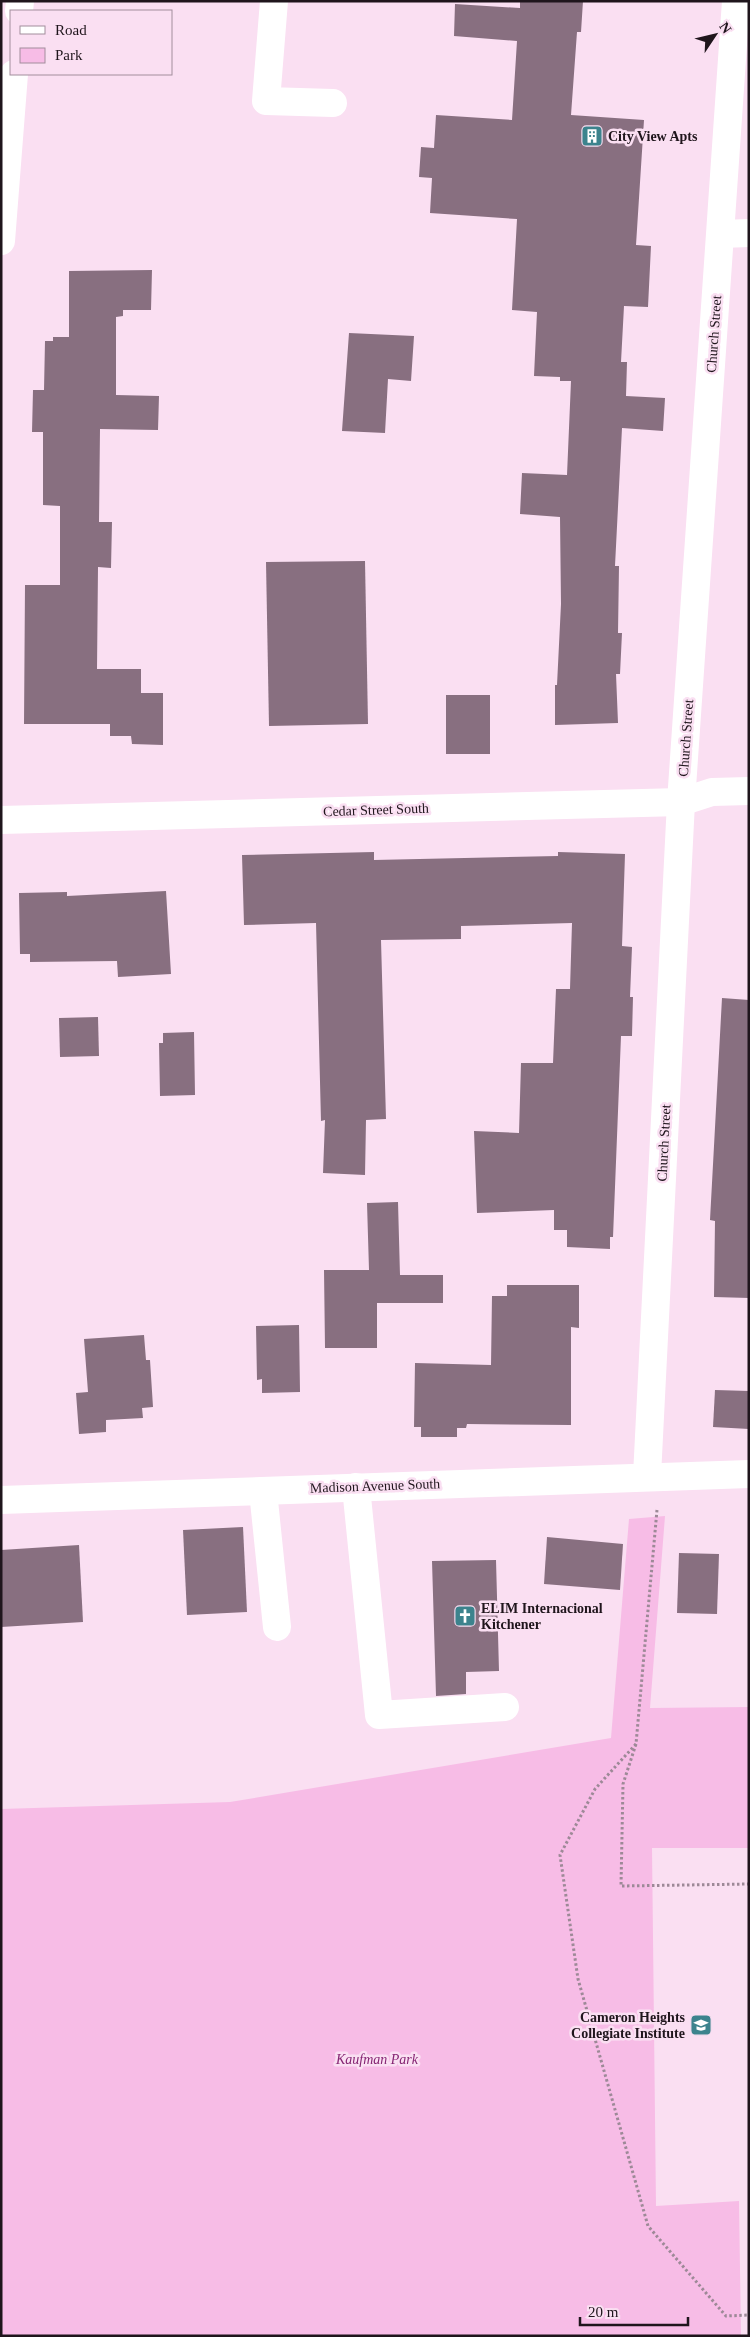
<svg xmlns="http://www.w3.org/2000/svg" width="750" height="2337" font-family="'Times New Roman',serif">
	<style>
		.park { fill: #f7bce6 }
		.building { fill: #886f80 }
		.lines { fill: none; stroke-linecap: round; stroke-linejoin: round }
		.path { stroke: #9d8997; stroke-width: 3; stroke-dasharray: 2.5 2.5; stroke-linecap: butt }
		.minor { stroke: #fff; stroke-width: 28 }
		.labels { text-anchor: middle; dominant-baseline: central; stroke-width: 5; stroke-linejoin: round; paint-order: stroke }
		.poi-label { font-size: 14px; font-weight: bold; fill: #1f151c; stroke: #fadff2; text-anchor: start }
		.street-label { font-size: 14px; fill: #1f151c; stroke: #fadff2 }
		.park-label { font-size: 14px; font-style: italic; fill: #862573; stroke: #fadff2 }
	</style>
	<rect width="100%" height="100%" fill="#fadff2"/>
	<path class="park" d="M 665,1516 L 650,1708 L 749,1707 L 749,1848 L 652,1848 L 656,2206 L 739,2201 L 741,2336 L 1,2336 L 1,1809 L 230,1802 L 611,1738 L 629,1519 Z"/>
	<g class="building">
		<path d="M 520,1 L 583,1 L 581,32 L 577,32 L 571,115 L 644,120 L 636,245 L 651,246 L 648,307 L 624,306 L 621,362 L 627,362 L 626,396 L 665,398 L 663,431 L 622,428 L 615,566 L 619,566 L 618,633 L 622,633 L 620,674 L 616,674 L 618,723 L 555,725 L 555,685 L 557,685 L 561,604 L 560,517 L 520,514 L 522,473 L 567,475 L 571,381 L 560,381 L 560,377 L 534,376 L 537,312 L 512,310 L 517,219 L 430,213 L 432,178 L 419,177 L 421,147 L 434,148 L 436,115 L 512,120 L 517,41 L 454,36 L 455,4 L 520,8 Z"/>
		<path d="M 152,270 L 151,310 L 123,310 L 123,316 L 116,317 L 116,395 L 159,396 L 158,430 L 100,429 L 99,522 L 112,522 L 111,568 L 98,567 L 97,669 L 141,669 L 141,693 L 163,693 L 163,745 L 132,744 L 131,736 L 110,736 L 110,724 L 24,724 L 25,585 L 60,585 L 60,506 L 43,505 L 43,432 L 32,432 L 33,390 L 44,390 L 45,341 L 53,341 L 53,337 L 69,337 L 69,271 Z"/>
		<path d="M 349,333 L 414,336 L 411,381 L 388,379 L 385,433 L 342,431 Z"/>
		<path d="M 365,561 L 368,724 L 269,726 L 266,562 Z"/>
		<rect x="446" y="695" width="44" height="59"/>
		<path d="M 374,852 L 374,860 L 558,856 L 558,852 L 625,854 L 622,946 L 632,947 L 630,997 L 633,997 L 632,1036 L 621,1036 L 613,1237 L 610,1237 L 610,1249 L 567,1247 L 567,1230 L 554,1230 L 554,1210 L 477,1213 L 474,1131 L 519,1133 L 521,1063 L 553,1063 L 556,989 L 570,989 L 572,923 L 461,926 L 461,939 L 381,940 L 386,1119 L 366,1120 L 365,1175 L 323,1173 L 325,1120 L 321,1121 L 316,923 L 244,925 L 242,855 Z"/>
		<path d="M 166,891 L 171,974 L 118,977 L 117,961 L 30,962 L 30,954 L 20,954 L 19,893 L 67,892 L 67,896 Z"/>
		<path d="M 722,998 L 749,1000 L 749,1298 L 714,1297 L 715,1221 L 710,1220 Z"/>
		<path d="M 98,1017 L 99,1056 L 60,1057 L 59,1018 Z"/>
		<path d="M 194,1032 L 195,1095 L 160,1096 L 159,1043 L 163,1043 L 163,1033 Z"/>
		<path d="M 398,1202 L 400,1275 L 443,1275 L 443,1303 L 377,1303 L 377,1348 L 325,1348 L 324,1270 L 369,1270 L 367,1203 Z"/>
		<path d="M 507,1285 L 579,1285 L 579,1328 L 571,1327 L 571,1425 L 467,1424 L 466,1428 L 457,1428 L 457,1437 L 421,1437 L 421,1427 L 414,1427 L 415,1363 L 491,1365 L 492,1296 L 507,1296 Z"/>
		<path d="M 299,1325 L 300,1392 L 262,1393 L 262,1379 L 257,1380 L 256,1326 Z"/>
		<path d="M 144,1335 L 146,1360 L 150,1360 L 153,1407 L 142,1408 L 143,1418 L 106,1420 L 106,1432 L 79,1434 L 76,1393 L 88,1392 L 84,1339 Z"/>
		<path d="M 715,1390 L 749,1391 L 749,1429 L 713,1427 Z"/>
		<path d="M 243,1527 L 247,1612 L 187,1615 L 183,1530 Z"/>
		<path d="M 547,1537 L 623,1544 L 620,1590 L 544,1584 Z"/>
		<path d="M 79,1545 L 83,1622 L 1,1627 L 1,1550 Z"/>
		<path d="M 679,1553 L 719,1554 L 717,1614 L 677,1613 Z"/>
		<path d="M 496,1560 L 499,1671 L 466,1672 L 466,1694 L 436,1696 L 432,1561 Z"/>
	</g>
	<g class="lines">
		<g class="path">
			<path d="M 657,1510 L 636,1744 L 623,1784 L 621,1886 L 749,1884"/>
			<path d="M 636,1744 L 595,1789 L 560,1855 L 578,1979 L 648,2226 L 726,2316 L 749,2315"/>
		</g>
		<g class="minor">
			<path d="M 274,1 L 266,101 L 333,103"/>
			<path d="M 19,11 L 20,1"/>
			<path d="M 721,234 L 749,233"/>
			<path d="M 1,241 L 14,74"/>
			<path d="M 1,820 L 681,802 L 712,792 L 749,791"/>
			<path d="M 647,1476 L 681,802 L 736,1"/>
			<path d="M 356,1487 L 379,1715 L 505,1707"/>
			<path d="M 263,1491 L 277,1627"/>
			<path d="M 1,1500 L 749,1474"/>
		</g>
	</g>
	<defs>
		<g id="building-square" transform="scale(1.125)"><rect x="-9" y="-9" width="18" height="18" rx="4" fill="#3c838d" stroke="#fadff2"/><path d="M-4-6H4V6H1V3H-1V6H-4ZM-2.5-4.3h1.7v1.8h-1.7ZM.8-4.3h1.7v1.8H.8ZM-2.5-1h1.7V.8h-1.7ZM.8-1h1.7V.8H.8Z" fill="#fff"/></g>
		<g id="church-square" transform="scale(1.125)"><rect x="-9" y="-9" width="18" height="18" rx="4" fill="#3c838d" stroke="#fadff2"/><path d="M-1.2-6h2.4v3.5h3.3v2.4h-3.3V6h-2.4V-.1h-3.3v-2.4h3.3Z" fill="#fff"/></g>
		<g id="school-square" transform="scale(1.125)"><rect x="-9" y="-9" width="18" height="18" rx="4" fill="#3c838d" stroke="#fadff2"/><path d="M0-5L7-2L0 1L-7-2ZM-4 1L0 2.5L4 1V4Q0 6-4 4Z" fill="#fff"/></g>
	</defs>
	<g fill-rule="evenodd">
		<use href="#building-square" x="592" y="136"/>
		<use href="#church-square" x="465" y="1616"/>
		<use href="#school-square" x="701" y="2025"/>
	</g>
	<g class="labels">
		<g class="poi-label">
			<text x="608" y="136">City View Apts</text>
			<text x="481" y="1608">ELIM Internacional<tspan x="481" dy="16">Kitchener</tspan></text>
			<text x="685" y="2017" text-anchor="end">Cameron Heights<tspan x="685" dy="16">Collegiate Institute</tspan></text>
		</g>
		<g class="street-label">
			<text transform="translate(714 334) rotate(-86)">Church Street</text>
			<text transform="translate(686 738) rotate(-86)">Church Street</text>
			<text transform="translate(376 810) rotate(-2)">Cedar Street South</text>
			<text transform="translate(664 1143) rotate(-87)">Church Street</text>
			<text transform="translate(375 1486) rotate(-2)">Madison Avenue South</text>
		</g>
		<g class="park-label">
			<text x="377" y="2059">Kaufman Park</text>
		</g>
	</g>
	<rect width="750" height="2337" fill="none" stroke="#1f151c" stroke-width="5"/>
	<rect x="10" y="10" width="162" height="65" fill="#fadff2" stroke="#a28e9c"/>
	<rect x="20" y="26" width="25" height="8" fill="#ffffff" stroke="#a28e9c"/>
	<text x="55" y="35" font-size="15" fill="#1f151c">Road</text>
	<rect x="20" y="48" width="25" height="15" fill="#f7bce6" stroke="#a28e9c"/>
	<text x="55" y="60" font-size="15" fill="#1f151c">Park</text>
	<g transform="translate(715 35) rotate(55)" stroke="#fadff2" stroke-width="4" paint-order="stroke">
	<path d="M0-4L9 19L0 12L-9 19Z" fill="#1f151c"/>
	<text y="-8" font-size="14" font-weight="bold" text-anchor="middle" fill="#1f151c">N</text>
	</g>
	<path d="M580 2317v8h108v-8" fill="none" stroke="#1f151c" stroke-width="2.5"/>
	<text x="588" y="2317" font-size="15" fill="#1f151c" stroke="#fadff2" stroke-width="4" paint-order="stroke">20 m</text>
</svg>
